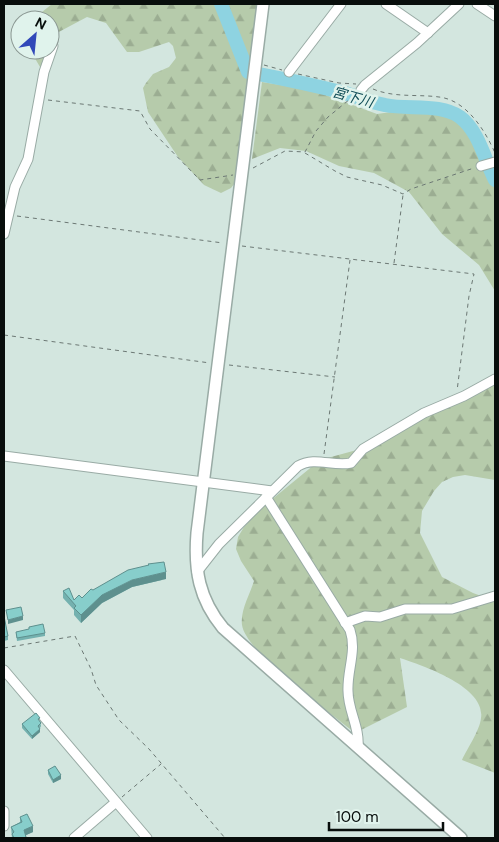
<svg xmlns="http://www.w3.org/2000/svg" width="499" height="842" font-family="'DM Sans','Noto Sans JP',sans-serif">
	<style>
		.forest { fill: url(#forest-firs) }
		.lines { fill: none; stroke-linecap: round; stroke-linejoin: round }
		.river { stroke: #8ed3e1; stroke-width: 14 }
		.minor-casing { stroke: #99aba5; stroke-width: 11 }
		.tertiary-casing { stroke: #99aba5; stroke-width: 14 }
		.path { stroke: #6c7874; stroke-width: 1; stroke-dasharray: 4 4; stroke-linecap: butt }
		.minor { stroke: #fff; stroke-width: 9 }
		.tertiary { stroke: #fff; stroke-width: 11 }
		.wall { fill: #74b1af }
		.shaded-wall { fill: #5e908e }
		.building { fill: #87cecb; stroke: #5e908e }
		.labels { text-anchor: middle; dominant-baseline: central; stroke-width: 5; stroke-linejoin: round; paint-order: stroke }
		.water-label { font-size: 14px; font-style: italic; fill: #114d57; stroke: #e0f3ec }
	</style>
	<defs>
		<pattern id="forest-firs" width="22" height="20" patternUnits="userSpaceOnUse" patternTransform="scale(1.25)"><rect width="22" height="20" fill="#b6cbab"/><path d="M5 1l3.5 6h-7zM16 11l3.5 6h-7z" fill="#9bad92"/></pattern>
	</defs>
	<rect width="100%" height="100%" fill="#d3e6df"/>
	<g class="forest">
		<path d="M 52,4 L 258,4 L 238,179 L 231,188 L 221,193 L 204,185 L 178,157 L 148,112 L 143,88 L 146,83 L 153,74 L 169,67 L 176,58 L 173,46 L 169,42 L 139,52 L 127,52 L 106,23 L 87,17 L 55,34 L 50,50 L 50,20 L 32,20 Z"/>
		<path d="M 30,50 L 50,50 L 43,72 Z"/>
		<path d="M 262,82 L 312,90 L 377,114 L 440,105 L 450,108 L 474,134 L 495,170 L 495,291 L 479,265 L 442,234 L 409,192 L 374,173 L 339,166 L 306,151 L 280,148 L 252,159 Z"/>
		<path d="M 495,377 L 495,480 L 465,475 L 453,477 L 442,482 L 434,491 L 422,511 L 420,533 L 442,577 L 473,593 L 495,601 L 495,773 L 462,760 C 467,749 480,730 481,718 C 486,687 424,666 400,658 L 407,707 L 355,733 C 332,714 246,653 242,625 C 240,611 250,594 254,581 L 241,561 L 236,549 L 238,537 L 244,527 L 259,510 L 320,460 L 364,448 Z"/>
	</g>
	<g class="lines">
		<path class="river" d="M 221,4 L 248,72 C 280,78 313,85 345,93 C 358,97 372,103 385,105 C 409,110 440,103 460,117 C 479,131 485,161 495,180"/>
		<g class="minor-casing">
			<g id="minor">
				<path d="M 386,4 L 428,33"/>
				<path d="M 477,4 L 495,16"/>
				<path d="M 289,72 L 341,4"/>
				<path d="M 361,90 L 365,85 L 417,43 L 459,4"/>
				<path d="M 481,166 L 495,162"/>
				<path d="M 4,234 L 15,187 L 28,159 L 44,72 L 53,46"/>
				<path d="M 4,456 L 272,491"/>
				<path d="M 266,497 L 350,630 C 357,651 347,670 348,691 C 348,711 360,727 358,748"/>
				<path d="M 197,572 L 219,544 L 298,466 C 315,456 333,467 351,463 L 363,449 L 424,413 L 464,396 L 495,379"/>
				<path d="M 345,623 L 365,616 L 380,617 L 405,609 L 452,609 L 495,596"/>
				<path d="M 4,670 L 147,838"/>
				<path d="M 4,811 L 4,826"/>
				<path d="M 74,838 L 116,802"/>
			</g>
		</g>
		<g class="tertiary-casing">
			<path id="tertiary" d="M 263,4 L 197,533 C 194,570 199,599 223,628 L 461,838"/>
		</g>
		<g class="path">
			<path d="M 264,65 L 282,70"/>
			<path d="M 298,74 L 339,83 L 356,84"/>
			<path d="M 373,89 C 395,98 417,94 439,97 C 466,100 485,130 495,153"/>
			<path d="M 48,100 L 140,111 L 150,129 L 200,180 L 233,175"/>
			<path d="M 305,153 L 335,171 L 347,177 L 382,185 L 403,194 L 411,189 L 474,168"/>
			<path d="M 253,168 L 285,151 L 305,152 L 316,131 L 328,117 L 355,95"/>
			<path d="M 17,216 L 223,243"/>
			<path d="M 242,246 L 474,274 L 469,296 L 457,391"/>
			<path d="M 394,263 L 403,195"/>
			<path d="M 4,335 L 210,363"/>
			<path d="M 229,365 L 335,377"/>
			<path d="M 324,454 L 350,260"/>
			<path d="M 4,648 L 75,636 L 91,669 L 96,685 L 119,720 L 149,749 L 225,838"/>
			<path d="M 122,797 L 161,764"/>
		</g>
		<use href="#minor" class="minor"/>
		<use href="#tertiary" class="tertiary"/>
	</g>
	<g class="wall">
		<path d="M 166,579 L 132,587 L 102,603 L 81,623 L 74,615 L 74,610 L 63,598 L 63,591 L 74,600 L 82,598 L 93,590 Z"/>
		<path d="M 4,616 L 8,636 L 8,640 L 4,641 Z"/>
		<path d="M 16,632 L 45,633 L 45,636 L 17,641 Z"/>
		<path d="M 40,721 L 41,726 L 40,728 L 40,732 L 32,739 L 22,728 L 22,724 Z"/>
		<path d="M 48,770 L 61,779 L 53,783 L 48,774 Z"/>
		<path d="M 20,817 L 33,832 L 26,835 L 26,838 L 12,838 L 11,827 L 20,822 Z"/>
	</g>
	<g class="shaded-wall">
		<path d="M 166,572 L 166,579 L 132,587 L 102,603 L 81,623 L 81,615 L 102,595 L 132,580 Z"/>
		<path d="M 23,616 L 23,620 L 8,624 L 8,620 Z"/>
		<path d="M 40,729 L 40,732 L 32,739 L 32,736 Z"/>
		<path d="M 61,775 L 61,779 L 53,783 L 53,780 Z"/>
		<path d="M 33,826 L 33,832 L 24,836 L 24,830 Z"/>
	</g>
	<g class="building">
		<path d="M 164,562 L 166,572 L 132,580 L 102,595 L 81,615 L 74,608 L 76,606 L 63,591 L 69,588 L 74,600 L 79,595 L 82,598 L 91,589 L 93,590 L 128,570 L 149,565 L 148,564 Z"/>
		<path d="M 21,607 L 23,616 L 8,620 L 6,610 Z"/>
		<path d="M 4,616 L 8,636 L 4,637 Z"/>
		<path d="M 43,624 L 45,633 L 17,638 L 16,632 L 29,629 L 29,627 Z"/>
		<path d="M 36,713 L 40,718 L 38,719 L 41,723 L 38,726 L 40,729 L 32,736 L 22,724 Z"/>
		<path d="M 55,766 L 61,775 L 53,780 L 48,770 Z"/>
		<path d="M 27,814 L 33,826 L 24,830 L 26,837 L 24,838 L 14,838 L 12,834 L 14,832 L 11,827 L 22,822 L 20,817 Z"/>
	</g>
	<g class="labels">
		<g class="water-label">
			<text transform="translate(353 97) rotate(16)">宮下川</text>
		</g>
	</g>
	<rect width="499" height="842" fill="none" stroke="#080e0c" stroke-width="10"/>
	<g transform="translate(35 35) rotate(27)"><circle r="24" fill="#e0f3ec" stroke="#8a9792"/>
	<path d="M0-4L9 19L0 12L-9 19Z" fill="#3148b9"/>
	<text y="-8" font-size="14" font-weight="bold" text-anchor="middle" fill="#080e0c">N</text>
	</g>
	<path d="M329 822v8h114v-8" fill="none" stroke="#080e0c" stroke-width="2.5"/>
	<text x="336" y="822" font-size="15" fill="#080e0c" stroke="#e0f3ec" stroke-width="4" paint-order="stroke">100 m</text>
</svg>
